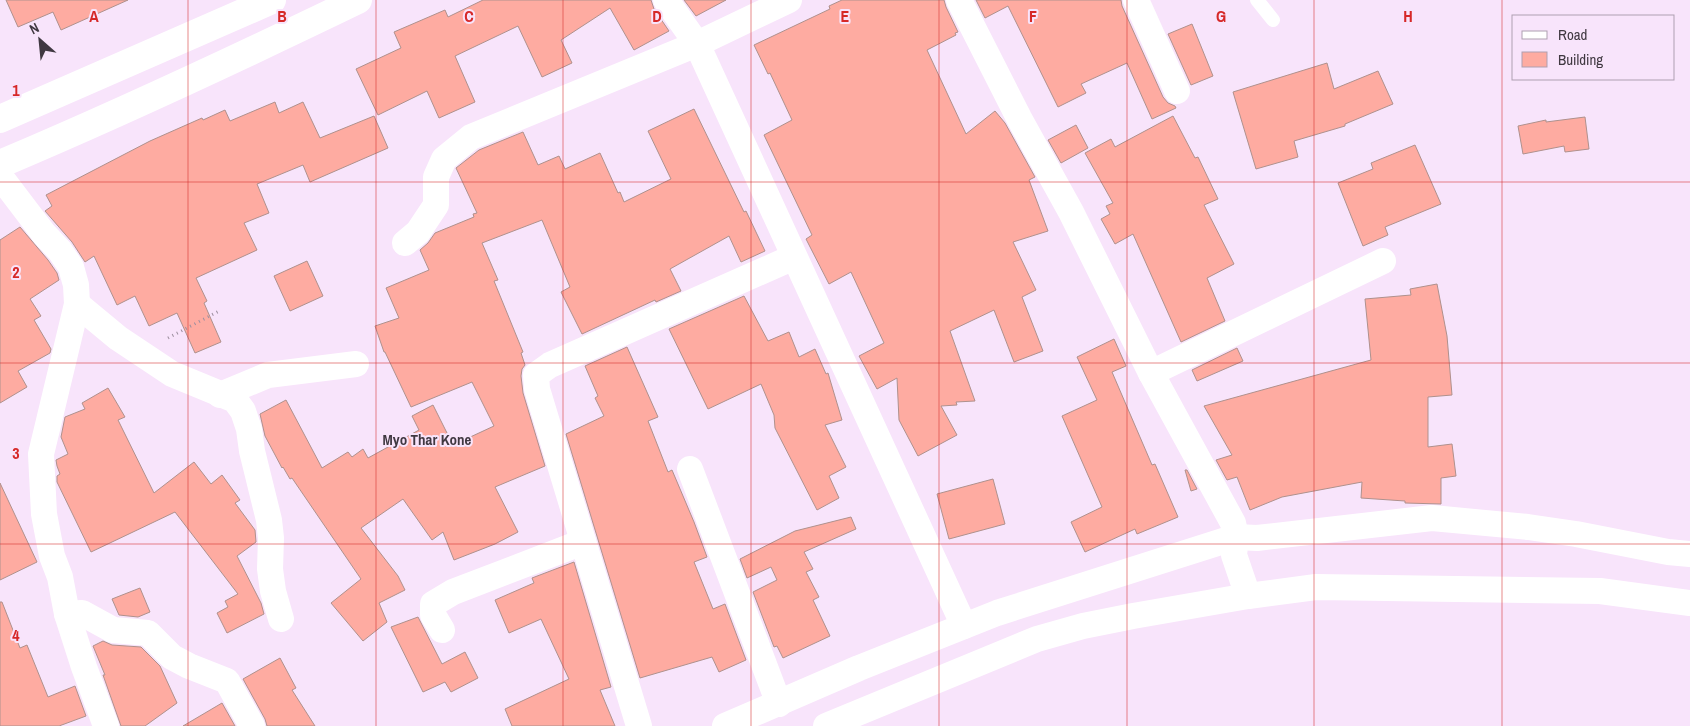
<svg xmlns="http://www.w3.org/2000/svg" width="1690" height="726" font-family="'Archivo Narrow',sans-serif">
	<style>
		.building { fill: #feaba1; stroke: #af918d }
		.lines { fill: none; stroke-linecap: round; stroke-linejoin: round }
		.path { stroke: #9d8f9f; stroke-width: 3; stroke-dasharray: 1 4; stroke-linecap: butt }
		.lane { stroke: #fff; stroke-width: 14 }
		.street { stroke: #fff; stroke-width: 26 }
		.secondary { stroke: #fff; stroke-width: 28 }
		.grid { fill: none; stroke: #d62828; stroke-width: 1; stroke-opacity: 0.55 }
		.labels { text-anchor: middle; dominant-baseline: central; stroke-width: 4; stroke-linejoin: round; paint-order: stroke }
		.quarter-label { font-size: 15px; font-weight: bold; fill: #403841; stroke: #f8e4fb }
		.grid-label { font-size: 16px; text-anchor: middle; font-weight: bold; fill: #d62828; stroke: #f8e4fb; stroke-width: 4; stroke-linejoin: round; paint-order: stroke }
	</style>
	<rect width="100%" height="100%" fill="#f8e4fb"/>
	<g class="building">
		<path d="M 6,0 L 128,0 L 61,30 L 53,12 L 18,27 Z"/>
		<path d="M 483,0 L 651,0 L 654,9 L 669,31 L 634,50 L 610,8 L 561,40 L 572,63 L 542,77 L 518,26 L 455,56 L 475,102 L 439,118 L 427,91 L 378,115 L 356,69 L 401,48 L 394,32 L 445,10 L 448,17 Z"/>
		<path d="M 684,0 L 726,0 L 696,16 Z"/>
		<path d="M 842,0 L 944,0 L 946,7 L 958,32 L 955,33 L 956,35 L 927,50 L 966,134 L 995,111 L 1005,123 L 1035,177 L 1029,180 L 1048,231 L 1013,242 L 1036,290 L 1022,297 L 1043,351 L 1014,362 L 994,310 L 950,331 L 975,401 L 956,402 L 957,405 L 941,406 L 957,435 L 918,456 L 899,420 L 897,378 L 877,389 L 859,356 L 884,343 L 851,272 L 829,284 L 806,239 L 812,235 L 764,135 L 792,120 L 770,73 L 768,74 L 754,45 L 830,9 L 829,6 Z"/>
		<path d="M 976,0 L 1121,0 L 1122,6 L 1163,97 L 1168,103 L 1175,106 L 1176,108 L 1152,119 L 1127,63 L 1081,84 L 1086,93 L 1058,107 L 1008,6 L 985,18 Z"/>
		<path d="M 1192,24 L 1213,76 L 1191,85 L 1168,34 Z"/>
		<path d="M 1327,63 L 1334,89 L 1378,71 L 1393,104 L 1345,124 L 1345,126 L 1294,141 L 1298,157 L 1256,169 L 1233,92 Z"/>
		<path d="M 275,102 L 279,113 L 303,102 L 320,138 L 374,116 L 388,148 L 310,182 L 303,165 L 257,184 L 269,213 L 244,223 L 257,250 L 196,278 L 207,301 L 204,303 L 221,342 L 195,353 L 177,313 L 149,326 L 135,296 L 117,305 L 94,256 L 85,262 L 72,242 L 45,211 L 52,206 L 46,195 L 150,141 L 202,118 L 203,120 L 225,110 L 230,121 Z"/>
		<path d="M 694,109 L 744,212 L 746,211 L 765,251 L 741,262 L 729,236 L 670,269 L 681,291 L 656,302 L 655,300 L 582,334 L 561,292 L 570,287 L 542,220 L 482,243 L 498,280 L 494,281 L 523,352 L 521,353 L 525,365 L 522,369 L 521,376 L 523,393 L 545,466 L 495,487 L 518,532 L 495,544 L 454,560 L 443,532 L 432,540 L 403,499 L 361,528 L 398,576 L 405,590 L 379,603 L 387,622 L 363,641 L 331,603 L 361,579 L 292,478 L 290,479 L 283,467 L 282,468 L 265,436 L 260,414 L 286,400 L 322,468 L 348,452 L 352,457 L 363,449 L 368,458 L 419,430 L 412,416 L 433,405 L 453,445 L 494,426 L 472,382 L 411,407 L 385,352 L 384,352 L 375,326 L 399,318 L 386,288 L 429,270 L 420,250 L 428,243 L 435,233 L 474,217 L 473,214 L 477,213 L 456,168 L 479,150 L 523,132 L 538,165 L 559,156 L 565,169 L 600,153 L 618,193 L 620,192 L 624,202 L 671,179 L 648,131 Z"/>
		<path d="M 1173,116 L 1195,158 L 1198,157 L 1218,199 L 1204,205 L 1234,264 L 1207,278 L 1225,321 L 1181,342 L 1133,234 L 1115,244 L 1101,219 L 1110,214 L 1106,206 L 1113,203 L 1085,153 L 1111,139 L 1115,147 Z"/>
		<path d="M 1585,117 L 1589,149 L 1565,152 L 1564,146 L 1523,154 L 1518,126 L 1546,120 L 1546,122 Z"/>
		<path d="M 1076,125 L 1088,148 L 1061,163 L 1048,140 Z"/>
		<path d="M 1415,145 L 1441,204 L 1385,227 L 1388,235 L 1363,246 L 1338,183 L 1373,169 L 1371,163 Z"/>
		<path d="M 20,227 L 48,260 L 57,273 L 59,280 L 30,299 L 41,316 L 34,320 L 51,349 L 50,353 L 18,371 L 27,387 L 0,403 L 0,240 Z"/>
		<path d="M 307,261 L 323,296 L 290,311 L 274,276 Z"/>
		<path d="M 1437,284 L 1447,336 L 1452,395 L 1428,397 L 1428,447 L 1452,444 L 1456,476 L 1441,478 L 1441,504 L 1405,503 L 1405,501 L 1361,498 L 1362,482 L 1282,497 L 1250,510 L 1237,477 L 1227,480 L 1216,460 L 1232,455 L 1204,406 L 1371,360 L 1365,299 L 1411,295 L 1410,289 Z"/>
		<path d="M 744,296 L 768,341 L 789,332 L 799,357 L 815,349 L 826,374 L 828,373 L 842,420 L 825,425 L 846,467 L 829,476 L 839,498 L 817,510 L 775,428 L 774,415 L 761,384 L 708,409 L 669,329 Z"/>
		<path d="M 1114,339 L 1126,366 L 1112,372 L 1152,465 L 1155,464 L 1178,517 L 1137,534 L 1135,529 L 1085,552 L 1071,522 L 1102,507 L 1062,416 L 1097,400 L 1077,357 Z"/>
		<path d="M 627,347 L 658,417 L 648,421 L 668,472 L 672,470 L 694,522 L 707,557 L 694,562 L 713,609 L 725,604 L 746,660 L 719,672 L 712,657 L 640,678 L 566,434 L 604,416 L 595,398 L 598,396 L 585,366 Z"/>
		<path d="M 1237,348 L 1243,361 L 1197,381 L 1192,370 Z"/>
		<path d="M 108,388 L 125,417 L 118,420 L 154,493 L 194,462 L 211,484 L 222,475 L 240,500 L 235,503 L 255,530 L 256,542 L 237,556 L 261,603 L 264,614 L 227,633 L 217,613 L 228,607 L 225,601 L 238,594 L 175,512 L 91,552 L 57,482 L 57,476 L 60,474 L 57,466 L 56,460 L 68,454 L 61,437 L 65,417 L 85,409 L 82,403 Z"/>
		<path d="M 1185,470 L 1187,470 L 1197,489 L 1191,491 Z"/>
		<path d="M 993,479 L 1005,524 L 949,539 L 937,494 Z"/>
		<path d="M 0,483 L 37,562 L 0,580 Z"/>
		<path d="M 851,517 L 856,529 L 804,552 L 813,569 L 806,572 L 819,597 L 813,600 L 830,636 L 783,658 L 777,646 L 774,647 L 753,592 L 777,580 L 771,567 L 747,578 L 740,559 L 795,531 Z"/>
		<path d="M 574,562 L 611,687 L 600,690 L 615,726 L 512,726 L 505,709 L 569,679 L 541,619 L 509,633 L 495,600 L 534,583 L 532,578 Z"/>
		<path d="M 140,588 L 150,612 L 138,617 L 119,615 L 112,599 Z"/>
		<path d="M 0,602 L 2,602 L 20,648 L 27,645 L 48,697 L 75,686 L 86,716 L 59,726 L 0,726 Z"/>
		<path d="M 418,617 L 442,664 L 465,652 L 478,678 L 451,692 L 445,682 L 423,692 L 391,627 Z"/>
		<path d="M 103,641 L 112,645 L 141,647 L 160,666 L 177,703 L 145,726 L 121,726 L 103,675 L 105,675 L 93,646 Z"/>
		<path d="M 280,658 L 296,688 L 292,690 L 315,726 L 267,726 L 265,719 L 243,679 Z"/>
		<path d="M 222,703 L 235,726 L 183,726 Z"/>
	</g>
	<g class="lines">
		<path class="path" d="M 168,338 L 221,310"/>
		<path class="lane" d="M 1257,0 L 1273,20"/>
		<g class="street">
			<path d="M 666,0 L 697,44 L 964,626"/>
			<path d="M 959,0 L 1019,118 L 1071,212 L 1151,373 L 1233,523 L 1236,537 L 1234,555 L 1248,596"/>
			<path d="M 1136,0 L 1177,91"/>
			<path d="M 0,176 L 44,234 L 60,251 L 71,267 L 76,285 L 77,304 L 41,454 L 44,514 L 52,556 L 60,577 L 67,614 L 82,613 L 113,630 L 148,633 L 172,657 L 189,666 L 227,681 L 252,726"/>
			<path d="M 405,243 L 418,232 L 436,205 L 436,177 L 444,159 L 471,137 L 697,44 L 789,0"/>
			<path d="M 77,304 L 118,338 L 172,374 L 235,400 L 243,411 L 249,429 L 252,451 L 269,520 L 271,538 L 270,569 L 273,591 L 281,619"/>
			<path d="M 1151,373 L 1383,261"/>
			<path d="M 220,395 L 268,375 L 356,364"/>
			<path d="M 690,469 L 779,704"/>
			<path d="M 67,614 L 84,667 L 106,726"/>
			<path d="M 442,630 L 433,615 L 433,604 L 453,592 L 583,542"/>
			<path d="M 639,726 L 537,389 L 536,375 L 550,365 L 794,257"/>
			<path d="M 725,726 L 859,668 L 997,613 L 1236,537 L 1257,538 L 1432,518 L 1528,527 L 1576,534 L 1668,552 L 1690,554"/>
			<path d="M 826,726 L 1037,639 L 1083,626 L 1133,616 L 1248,596 L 1316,587 L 1600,591 L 1690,603"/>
		</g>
		<g class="secondary">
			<path d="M 0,119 L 272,0"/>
			<path d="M 0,164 C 121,113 240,57 358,0"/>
		</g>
	</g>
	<path class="grid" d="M 188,0 L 188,726M 376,0 L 376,726M 563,0 L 563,726M 751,0 L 751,726M 939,0 L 939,726M 1127,0 L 1127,726M 1314,0 L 1314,726M 1502,0 L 1502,726M 0,182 L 1690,182M 0,363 L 1690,363M 0,544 L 1690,544"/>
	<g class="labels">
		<g class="quarter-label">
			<text x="427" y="439">Myo Thar Kone</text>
		</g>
	</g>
	<g class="grid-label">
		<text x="94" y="22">A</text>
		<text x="282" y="22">B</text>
		<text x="469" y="22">C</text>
		<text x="657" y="22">D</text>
		<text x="845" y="22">E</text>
		<text x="1033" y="22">F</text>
		<text x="1221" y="22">G</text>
		<text x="1408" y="22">H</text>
		<text x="16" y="96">1</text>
		<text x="16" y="278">2</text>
		<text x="16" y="459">3</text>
		<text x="16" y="641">4</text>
	</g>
	<rect x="1512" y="15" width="162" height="65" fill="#f8e4fb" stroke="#ae9fb1"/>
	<rect x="1522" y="31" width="25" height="8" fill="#ffffff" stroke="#ae9fb1"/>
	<text x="1558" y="40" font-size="15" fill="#403841">Road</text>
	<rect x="1522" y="52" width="25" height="15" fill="#feaba1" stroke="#ae9fb1"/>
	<text x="1558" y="65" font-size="15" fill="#403841">Building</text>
	<g transform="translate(40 40) rotate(333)" stroke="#f8e4fb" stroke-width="4" paint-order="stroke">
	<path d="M0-4L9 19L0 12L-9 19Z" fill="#403841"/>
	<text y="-8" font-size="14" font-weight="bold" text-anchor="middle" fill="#403841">N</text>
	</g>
</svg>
